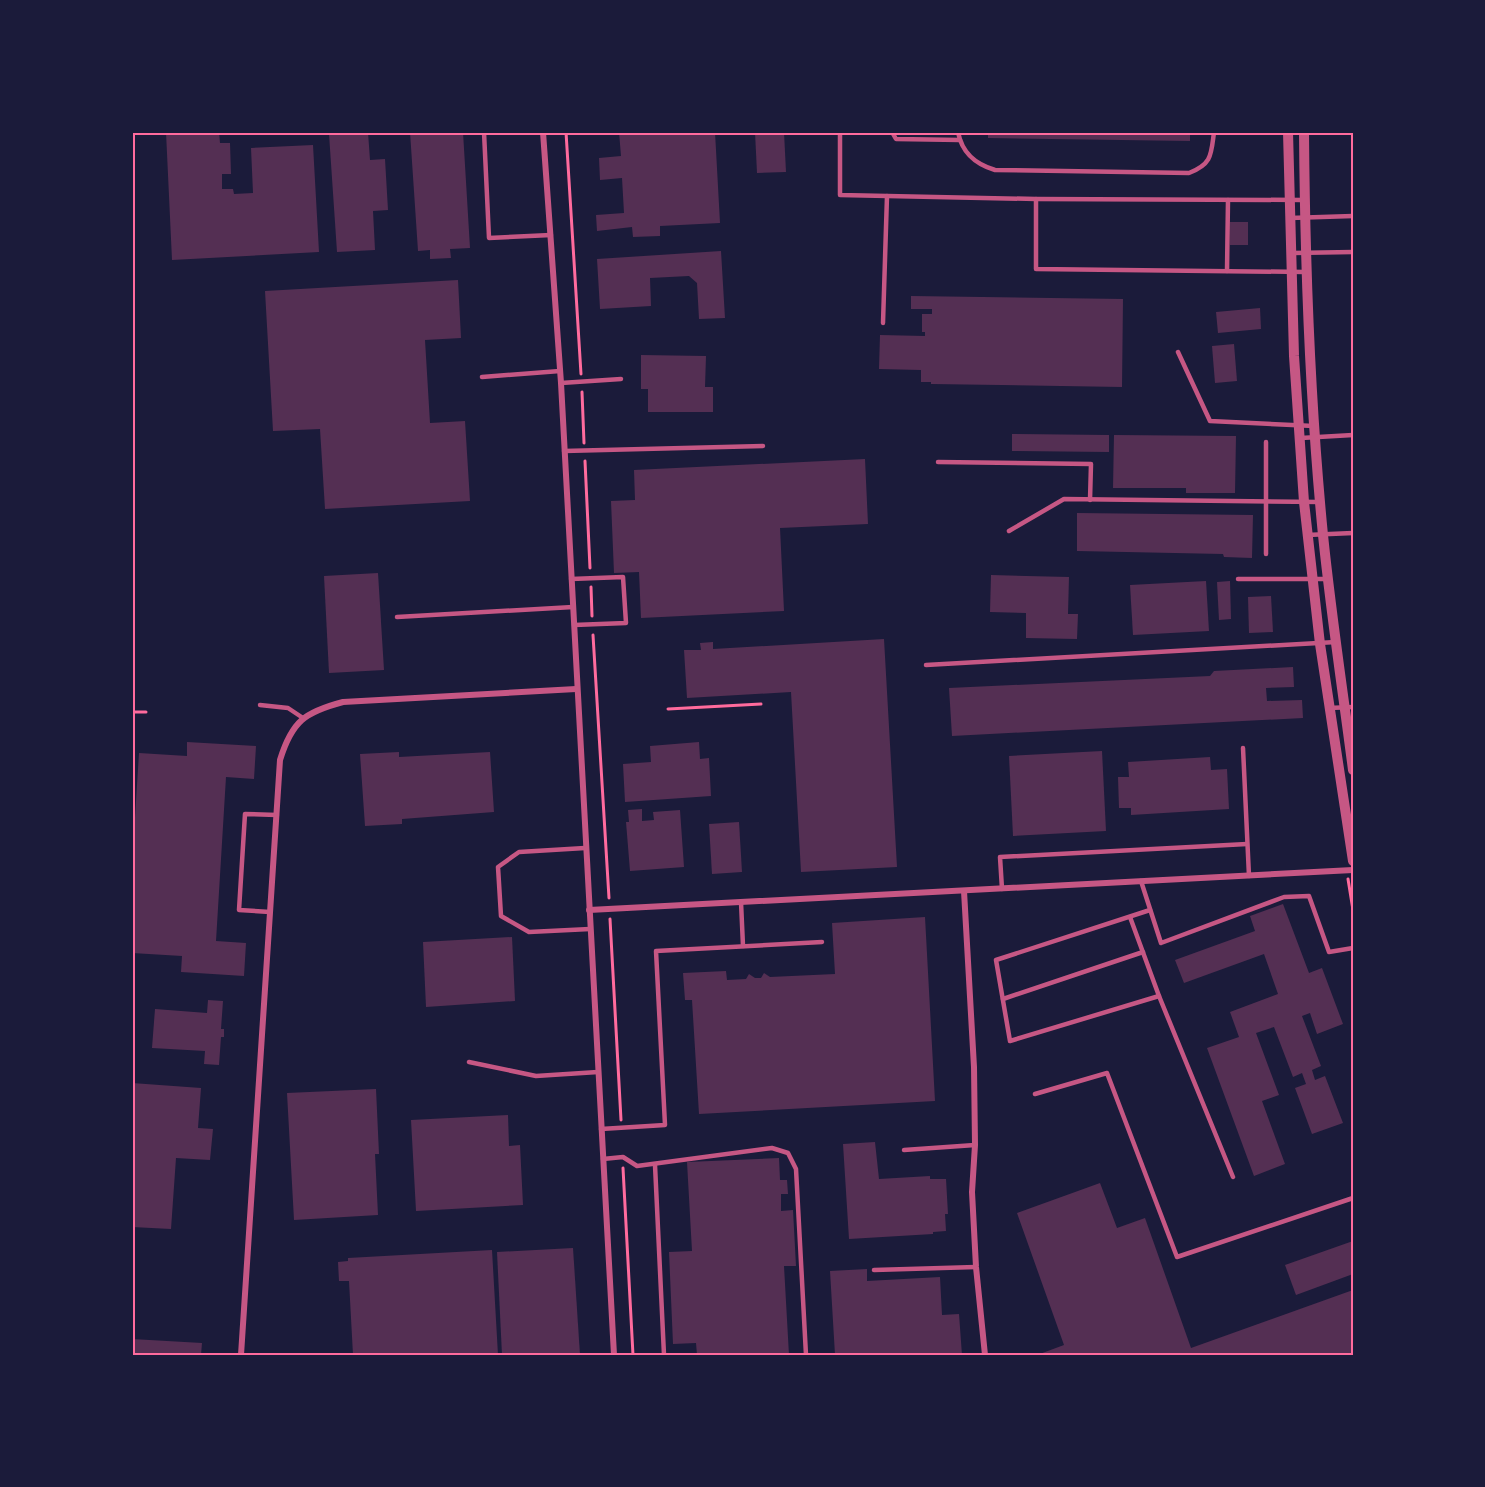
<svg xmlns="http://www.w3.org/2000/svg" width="1485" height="1487" font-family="'Libre Baskerville',serif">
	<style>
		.building { fill: #542f53 }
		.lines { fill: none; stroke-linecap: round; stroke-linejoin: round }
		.path { stroke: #ff6b9d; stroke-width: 3 }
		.service { stroke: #c65784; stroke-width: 4.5 }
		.minor { stroke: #c65784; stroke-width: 6 }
		.tertiary { stroke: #c65784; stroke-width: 10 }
		.neatline { fill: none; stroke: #ff6b9d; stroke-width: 2 }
	</style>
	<rect width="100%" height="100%" fill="#1b1b3a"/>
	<g class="building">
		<path d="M 166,132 L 219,132 L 220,143 L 230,143 L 231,174 L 222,174 L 222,189 L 233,189 L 234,194 L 253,193 L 251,148 L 313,145 L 319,252 L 172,260 Z"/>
		<path d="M 368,132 L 370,160 L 385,159 L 388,210 L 373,211 L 375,250 L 337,252 L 329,134 Z"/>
		<path d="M 410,132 L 463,132 L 470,248 L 450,249 L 451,258 L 430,259 L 430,250 L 418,251 Z"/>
		<path d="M 619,132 L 715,132 L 720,223 L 660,226 L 660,236 L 633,237 L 632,227 L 597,231 L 596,215 L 624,213 L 622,178 L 600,180 L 599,158 L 621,156 Z"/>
		<path d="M 755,132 L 784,132 L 786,172 L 757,173 Z"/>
		<path d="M 988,132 L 1190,132 L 1190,141 L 988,138 Z"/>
		<rect x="1230" y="222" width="18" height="23"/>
		<path d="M 721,251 L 725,318 L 699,319 L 697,283 L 689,276 L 650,278 L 651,306 L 600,309 L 597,259 Z"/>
		<path d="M 458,280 L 461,338 L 425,340 L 430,423 L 465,421 L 470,501 L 325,509 L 320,429 L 273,431 L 265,291 Z"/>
		<path d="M 911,296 L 1123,299 L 1122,387 L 931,384 L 931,382 L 921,382 L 921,370 L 879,369 L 880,335 L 925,336 L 925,332 L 922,332 L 922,314 L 932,314 L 932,309 L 911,309 Z"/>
		<path d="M 1260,308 L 1261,329 L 1218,333 L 1216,312 Z"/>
		<path d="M 1234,344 L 1237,381 L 1215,383 L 1212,346 Z"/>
		<path d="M 641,355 L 706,356 L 705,387 L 713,387 L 713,412 L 648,412 L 648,389 L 641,389 Z"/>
		<path d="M 1012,434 L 1109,435 L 1109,452 L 1012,451 Z"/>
		<path d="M 1114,435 L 1236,436 L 1235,493 L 1186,493 L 1186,488 L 1113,488 Z"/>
		<path d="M 865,459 L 868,524 L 780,528 L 784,611 L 641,618 L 639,572 L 614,573 L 611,501 L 635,500 L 634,470 Z"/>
		<path d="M 1077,513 L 1253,515 L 1252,558 L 1224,557 L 1223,554 L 1077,551 Z"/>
		<path d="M 378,573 L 384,670 L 329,673 L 324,576 Z"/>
		<path d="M 991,575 L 1069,577 L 1068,614 L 1078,614 L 1077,639 L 1026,638 L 1026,613 L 990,612 Z"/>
		<path d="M 1206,581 L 1209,631 L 1133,635 L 1130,585 Z"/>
		<path d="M 1230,581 L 1231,619 L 1219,620 L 1217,582 Z"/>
		<path d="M 1271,596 L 1273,632 L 1249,633 L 1248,597 Z"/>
		<path d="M 884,639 L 897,867 L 801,872 L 791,692 L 687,698 L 684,650 L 701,650 L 700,643 L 713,642 L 713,649 Z"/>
		<path d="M 1293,667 L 1294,687 L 1266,688 L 1267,701 L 1302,700 L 1303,718 L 952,736 L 949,688 L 1210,676 L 1214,671 Z"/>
		<path d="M 187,742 L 256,746 L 254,779 L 226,777 L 216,941 L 246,943 L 244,976 L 181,972 L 182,956 L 132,953 L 132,865 L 139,753 L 187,756 Z"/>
		<path d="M 699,742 L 700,759 L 709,758 L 711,796 L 625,802 L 623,764 L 651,762 L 650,746 Z"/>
		<path d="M 1102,751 L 1106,831 L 1013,836 L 1009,756 Z"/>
		<path d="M 399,752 L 399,757 L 490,752 L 494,812 L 402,819 L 402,824 L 365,826 L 360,754 Z"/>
		<path d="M 1210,757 L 1211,770 L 1227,769 L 1229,809 L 1131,815 L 1131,808 L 1119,808 L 1118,777 L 1129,777 L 1128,762 Z"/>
		<path d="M 642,809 L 642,821 L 654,820 L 653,812 L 680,810 L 684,867 L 630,871 L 626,822 L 629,822 L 628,810 Z"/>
		<path d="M 739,822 L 742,872 L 712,874 L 709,824 Z"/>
		<path d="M 1283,904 L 1309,973 L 1322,968 L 1343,1024 L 1317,1034 L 1310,1013 L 1302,1016 L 1321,1066 L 1312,1070 L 1315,1080 L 1325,1076 L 1343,1123 L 1312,1134 L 1295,1088 L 1306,1084 L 1302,1073 L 1293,1077 L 1274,1027 L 1256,1033 L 1279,1095 L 1262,1101 L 1285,1164 L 1254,1176 L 1207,1048 L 1239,1037 L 1230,1012 L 1278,994 L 1264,954 L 1184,983 L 1175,960 L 1255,931 L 1250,916 Z"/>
		<path d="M 925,917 L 935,1101 L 699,1114 L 692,1000 L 685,1000 L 683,973 L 726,971 L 727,980 L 746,979 L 749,974 L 755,978 L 761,978 L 764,973 L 770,977 L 835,974 L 832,923 Z"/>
		<path d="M 512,937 L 515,1001 L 426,1007 L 423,942 Z"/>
		<path d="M 208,1000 L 223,1001 L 221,1029 L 224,1029 L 224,1037 L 221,1037 L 219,1065 L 204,1064 L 205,1051 L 152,1048 L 155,1009 L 207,1013 Z"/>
		<path d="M 132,1083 L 201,1088 L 198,1128 L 213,1129 L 210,1160 L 176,1158 L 171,1229 L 132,1227 Z"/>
		<path d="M 376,1089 L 379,1154 L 375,1154 L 378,1215 L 294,1220 L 287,1093 Z"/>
		<path d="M 508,1115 L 509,1146 L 520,1145 L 523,1205 L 416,1211 L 411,1120 Z"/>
		<path d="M 875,1142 L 879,1179 L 930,1176 L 930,1179 L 946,1179 L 948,1214 L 945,1214 L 946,1231 L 933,1232 L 933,1234 L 849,1239 L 843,1144 Z"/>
		<path d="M 779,1158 L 780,1180 L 787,1180 L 788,1194 L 781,1194 L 781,1211 L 793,1210 L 796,1266 L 784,1266 L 789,1355 L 697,1355 L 696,1343 L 673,1344 L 669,1252 L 692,1251 L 687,1162 Z"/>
		<path d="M 1100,1183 L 1117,1228 L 1145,1218 L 1191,1348 L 1353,1290 L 1353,1355 L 1037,1355 L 1064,1345 L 1017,1213 Z"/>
		<path d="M 1353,1241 L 1353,1274 L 1296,1295 L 1285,1265 Z"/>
		<path d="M 573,1248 L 580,1355 L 502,1355 L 497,1252 Z"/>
		<path d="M 492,1250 L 498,1355 L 353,1355 L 349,1281 L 339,1281 L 338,1262 L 348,1261 L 348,1258 Z"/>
		<path d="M 867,1269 L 867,1281 L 940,1277 L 942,1315 L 959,1314 L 962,1355 L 835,1355 L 830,1271 Z"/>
		<path d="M 132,1339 L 202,1343 L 201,1355 L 132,1355 Z"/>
	</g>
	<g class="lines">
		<g class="path">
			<path d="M 566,132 L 581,374"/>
			<path d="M 582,392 L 584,443"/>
			<path d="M 585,461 L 590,568"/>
			<path d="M 591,587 L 592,616"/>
			<path d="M 593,635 L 609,898"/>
			<path d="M 668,709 L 761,704"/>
			<path d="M 132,712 L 146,712"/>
			<path d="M 1348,879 L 1353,910"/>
			<path d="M 610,919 L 621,1120"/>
			<path d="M 623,1168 L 633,1355"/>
		</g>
		<g class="service">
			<path d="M 484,132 L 489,238 L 551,235"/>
			<path d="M 840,132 L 840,195 L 1036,199 L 1304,200"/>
			<path d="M 892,132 L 896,139 L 960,140"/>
			<path d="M 958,132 C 962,153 975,164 995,170 L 1189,173 C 1212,164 1211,155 1214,132"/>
			<path d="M 1036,199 L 1036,269 L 1305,272"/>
			<path d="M 1290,218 L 1353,216"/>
			<path d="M 1293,253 L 1353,252"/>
			<path d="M 1227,271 L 1228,200"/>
			<path d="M 883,323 L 887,196"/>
			<path d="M 1178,352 L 1210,421 L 1314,426"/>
			<path d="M 482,377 L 560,371"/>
			<path d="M 561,383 L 621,379"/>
			<path d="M 1301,438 L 1353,435"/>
			<path d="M 1266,442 L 1266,554"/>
			<path d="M 564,451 L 763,446"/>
			<path d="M 938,462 L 1091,464 L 1090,500"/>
			<path d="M 1009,531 L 1064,499 L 1320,502"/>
			<path d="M 1307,535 L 1353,533"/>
			<path d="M 571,579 L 623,577 L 626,623 L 574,625"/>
			<path d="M 1238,579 L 1328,579"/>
			<path d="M 397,617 L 573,607"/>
			<path d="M 926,665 L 1336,642"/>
			<path d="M 260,705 L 288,708 L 303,718"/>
			<path d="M 1329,708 L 1353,707"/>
			<path d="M 1243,748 L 1249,876"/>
			<path d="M 585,848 L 519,852 L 498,867 L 501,916 L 529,932 L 590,929"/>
			<path d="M 1141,881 L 1161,943 L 1284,897 L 1309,896 L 1329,952 L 1353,948"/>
			<path d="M 1002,889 L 1000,857 L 1247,844"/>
			<path d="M 741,902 L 743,946"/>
			<path d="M 1150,910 L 996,960 L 1010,1041 L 1159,996"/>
			<path d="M 270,912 L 239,910 L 245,814 L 277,815"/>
			<path d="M 1130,917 L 1159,996 L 1233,1177"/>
			<path d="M 1003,999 L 1143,952"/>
			<path d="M 469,1062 L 536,1076 L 598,1072"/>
			<path d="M 1035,1094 L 1107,1073 L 1177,1257 L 1353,1198"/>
			<path d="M 601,1129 L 665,1125 L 656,951 L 822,942"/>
			<path d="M 904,1150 L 975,1145"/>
			<path d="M 603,1159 L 623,1157 L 637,1166 L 772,1148 L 788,1153 L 796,1169 L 806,1355"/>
			<path d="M 655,1165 L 664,1355"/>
			<path d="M 874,1270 L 976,1267"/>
		</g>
		<g class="minor">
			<path d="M 543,132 L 561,383 L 614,1355"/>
			<path d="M 964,891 L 974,1067 L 975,1145 L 972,1192 L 976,1267 L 985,1355"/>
			<path d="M 589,910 L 1353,870"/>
			<path d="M 241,1355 L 280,760 C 292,721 305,712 343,702 L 576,689"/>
		</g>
		<g class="tertiary">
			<path d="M 1288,132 L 1294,356 L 1304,502 L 1320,644 L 1353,861"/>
			<path d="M 1304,132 C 1305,266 1310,402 1323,535 C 1331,614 1343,692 1353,770"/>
		</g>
	</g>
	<rect width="1485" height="1487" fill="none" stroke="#1b1b3a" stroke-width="267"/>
	<rect x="134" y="134" width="1218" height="1220" class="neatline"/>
</svg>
